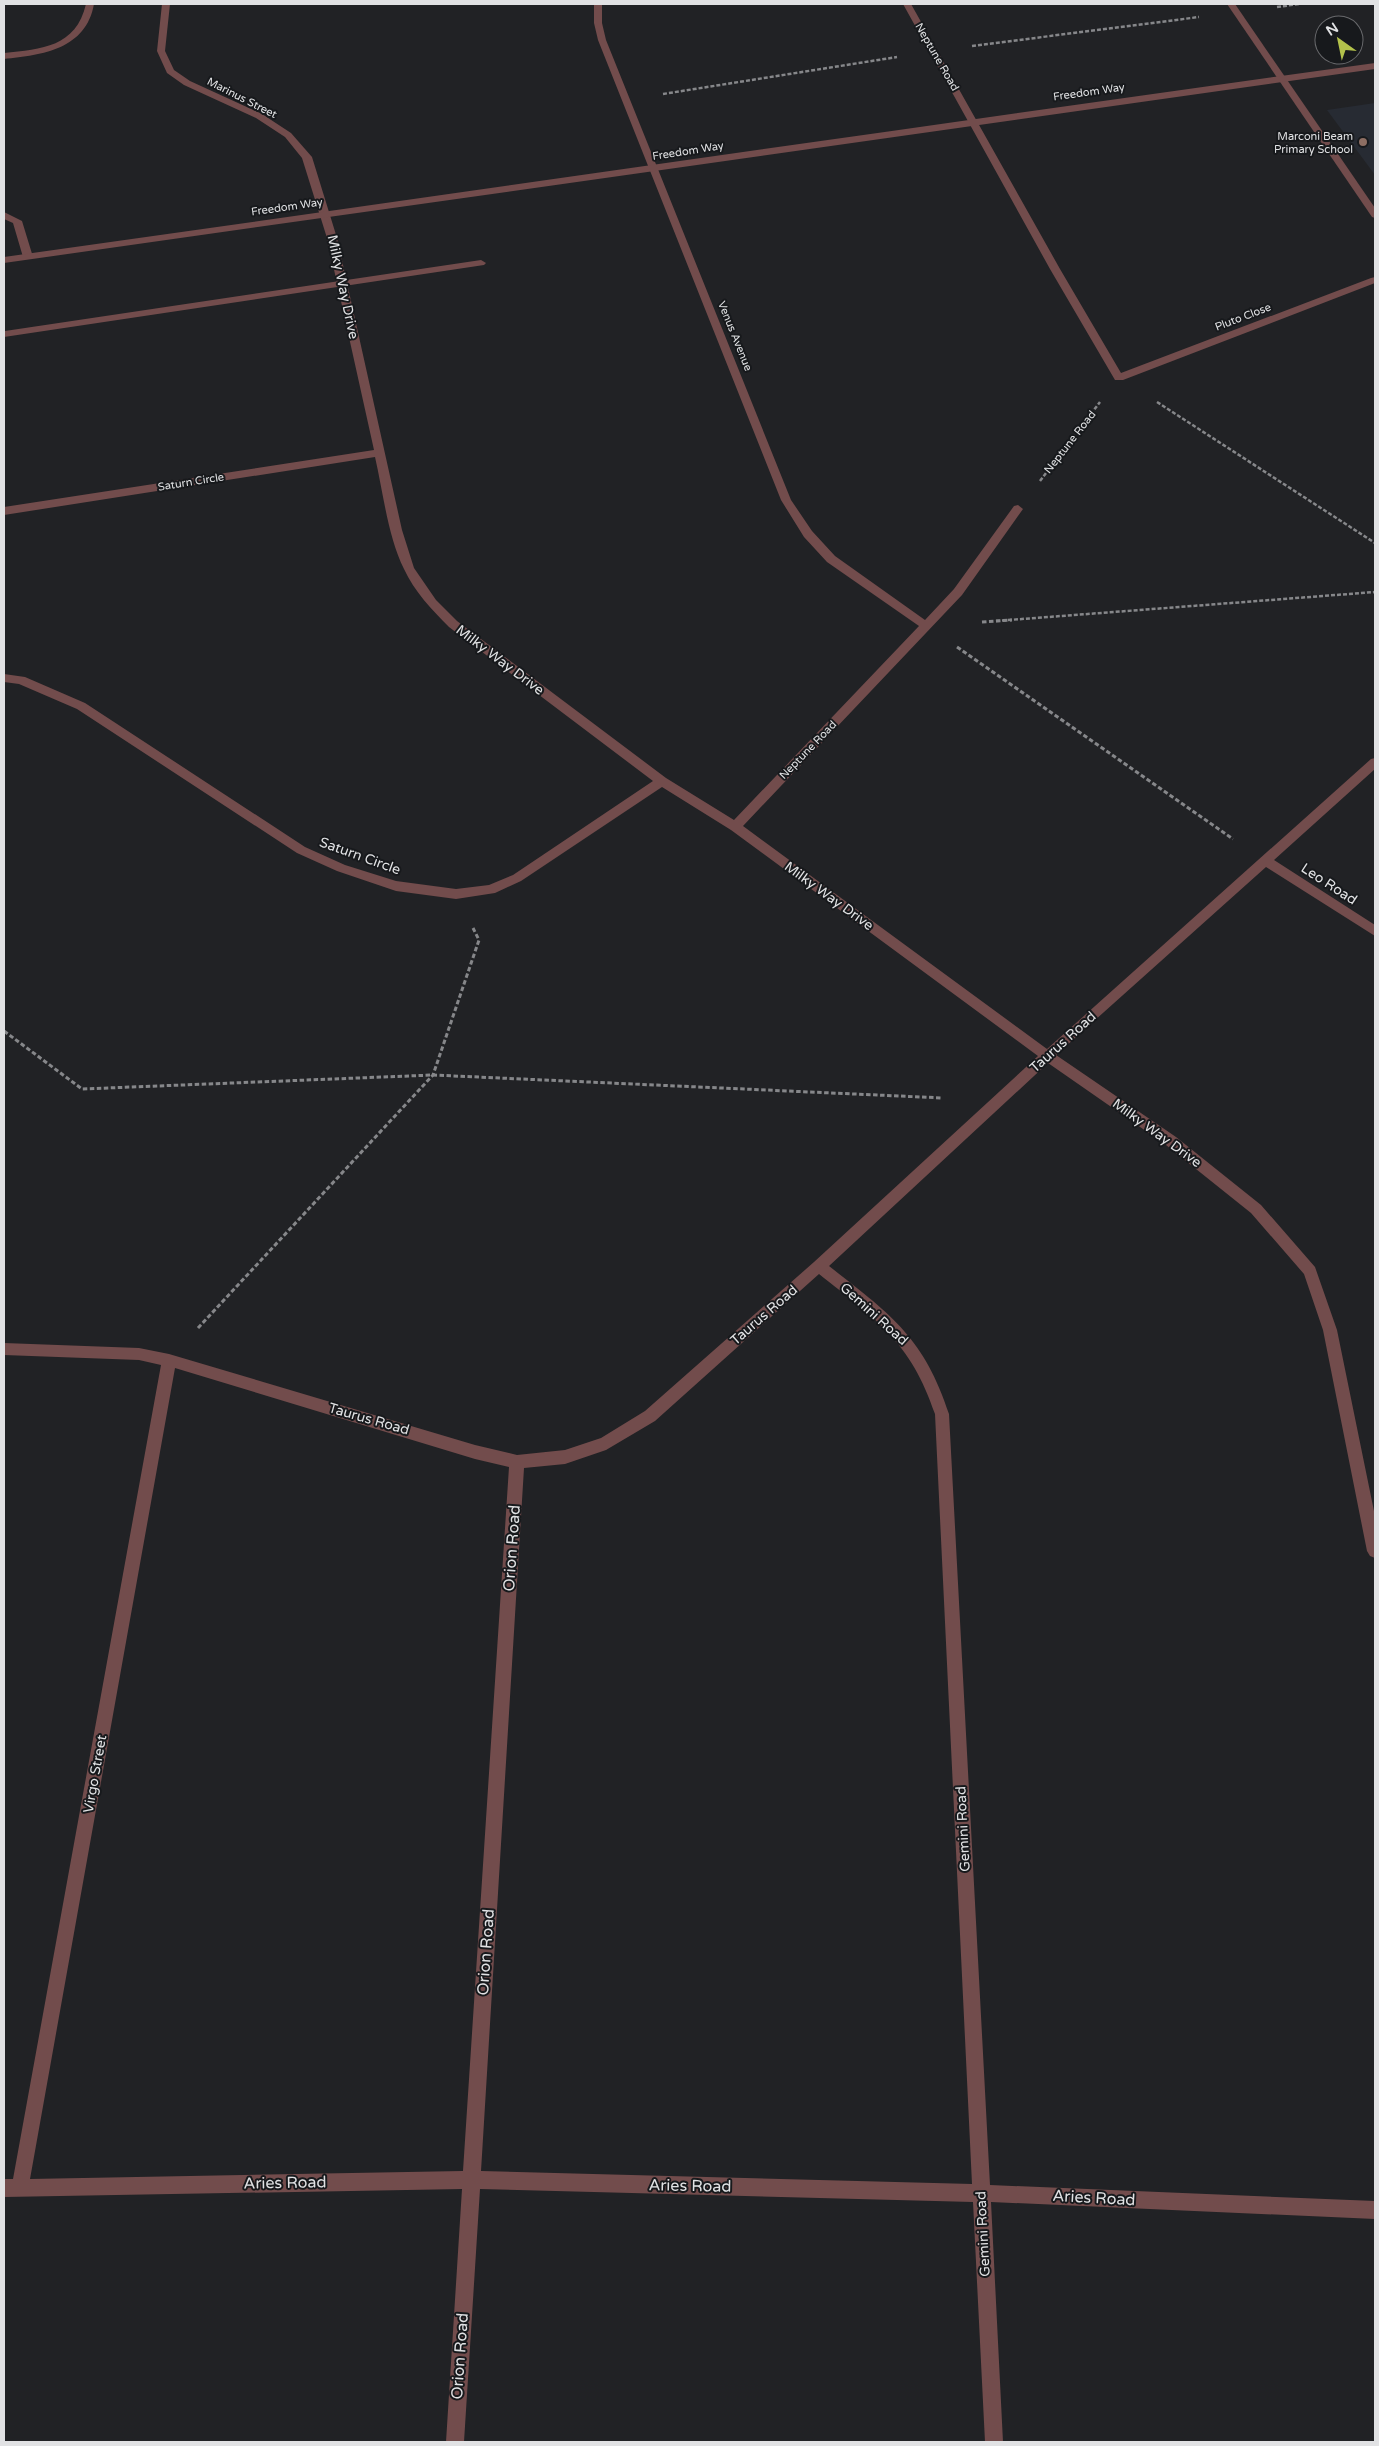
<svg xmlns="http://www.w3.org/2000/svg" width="1379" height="2446" font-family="'Varela Round',sans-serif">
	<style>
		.built { fill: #272b33 }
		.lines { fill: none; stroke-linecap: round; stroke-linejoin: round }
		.path-far1 { stroke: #86878a; stroke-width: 2.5; stroke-dasharray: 4 2; stroke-linecap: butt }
		.path { stroke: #86878a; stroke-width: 3; stroke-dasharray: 4.5 2.5; stroke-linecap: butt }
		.service { fill: #724c4c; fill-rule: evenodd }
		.minor { fill: #724c4c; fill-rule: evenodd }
		.tertiary { fill: #724c4c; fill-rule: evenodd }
		.education-dot { fill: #8d6e63; stroke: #17191c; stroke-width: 2 }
		.labels { text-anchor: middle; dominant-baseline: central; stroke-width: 4; stroke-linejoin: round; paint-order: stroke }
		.far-street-label { font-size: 11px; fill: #e1e2e4; stroke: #17191c }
		.far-poi-label { font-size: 11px; fill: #e1e2e4; stroke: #17191c; text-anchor: end }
		.street-label { font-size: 14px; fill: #e1e2e4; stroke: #17191c }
		.near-street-label { font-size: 16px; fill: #e1e2e4; stroke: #17191c }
	</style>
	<rect width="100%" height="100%" fill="#212225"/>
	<path class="built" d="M 1375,103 L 1375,175 L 1327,110 Z"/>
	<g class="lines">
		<g class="path-far1">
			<path d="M 1277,7 L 1299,4"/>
			<path d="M 972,46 L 1199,17"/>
			<path d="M 663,94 L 897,57"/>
			<path d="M 1157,402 L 1375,543"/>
			<path d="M 1040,481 L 1100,402"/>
			<path d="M 996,621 L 1375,592"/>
		</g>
		<g class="path">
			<path d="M 982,622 L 1012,620"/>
			<path d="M 957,647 L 1233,839"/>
			<path d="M 4,1031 L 82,1089 L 433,1075 L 943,1098"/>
			<path d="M 198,1328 L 433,1075 L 479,940 L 473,928"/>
		</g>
		<g class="service">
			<path d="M 86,4 L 94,4 C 86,49 43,55 4,59 L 4,53 C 42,49 76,47 86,4 Z"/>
			<path d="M 4,212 L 22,221 L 33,257 L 31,259 L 23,257 L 13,223 L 4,219 Z"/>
			<path d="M 481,260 L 486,263 L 484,265 L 4,337 L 5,331 Z"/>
		</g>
		<g class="minor">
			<path d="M 162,4 L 170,4 L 165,51 L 174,70 L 190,81 L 262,114 L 291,133 L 312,157 L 337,238 L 402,530 L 414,568 L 436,600 L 457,621 L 666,778 L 734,820 L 919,626 L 827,562 L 804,537 L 781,500 L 598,40 L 594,23 L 594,4 L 602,4 L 602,23 L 606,40 L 791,500 L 812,531 L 835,556 L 925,620 L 954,589 L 1014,506 L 1018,505 L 1023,509 L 962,595 L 743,826 L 1047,1049 L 1371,759 L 1375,758 L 1375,769 L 1274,860 L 1375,925 L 1375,936 L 1266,867 L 1056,1055 L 1176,1137 L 1261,1205 L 1315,1267 L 1337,1330 L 1375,1516 L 1375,1558 L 1370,1556 L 1367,1551 L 1323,1330 L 1304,1274 L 1251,1213 L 1166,1145 L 1048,1063 L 829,1266 C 890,1314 924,1337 949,1414 L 990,2185 L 1375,2201 L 1375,2219 L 991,2202 L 1003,2442 L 985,2442 L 973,2202 L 480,2189 L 464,2442 L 446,2442 L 462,2189 L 4,2197 L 4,2179 L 13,2179 L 161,1365 L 139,1360 L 4,1355 L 4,1343 L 139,1348 L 169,1354 L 475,1445 L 517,1455 L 565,1450 L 601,1438 L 645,1411 L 814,1262 L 1038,1056 L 731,830 L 662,787 L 521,881 L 495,893 L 456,899 L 396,891 L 337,871 L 297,853 L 77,709 L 19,684 L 4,682 L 4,674 L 25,677 L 85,703 L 305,847 L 345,865 L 396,881 L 456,889 L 489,885 L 513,875 L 653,781 L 449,627 C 432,610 414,591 404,569 C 388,537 383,492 375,457 L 4,515 L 4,507 L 374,450 L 327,238 L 302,158 L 285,137 L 256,118 L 184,85 L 167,73 L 157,51 ZM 819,1274 C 876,1319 911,1342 935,1414 L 972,2184 L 481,2171 L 524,1468 L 565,1464 L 606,1450 L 655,1421 ZM 175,1368 L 475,1459 L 509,1467 L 463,2171 L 30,2179 Z"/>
			<path d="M 903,4 L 911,4 L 1060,269 L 1121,373 L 1371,278 L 1375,277 L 1375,283 L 1123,380 L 1115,380 L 1050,269 Z"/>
			<path d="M 1227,4 L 1235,4 L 1375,208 L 1375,218 L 1372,217 Z"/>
		</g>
		<path class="tertiary" d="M 1375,63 L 1375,69 L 4,263 L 4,257 C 461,193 918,126 1375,63 Z"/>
	</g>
	<circle class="education-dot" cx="1363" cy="142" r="5"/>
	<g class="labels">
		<g class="far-street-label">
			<text transform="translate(937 57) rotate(60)">Neptune Road</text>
			<text transform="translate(1089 92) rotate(-8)">Freedom Way</text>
			<text transform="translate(242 98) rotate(27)">Marinus Street</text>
			<text transform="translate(688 151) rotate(-9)">Freedom Way</text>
			<text transform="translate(287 207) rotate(-8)">Freedom Way</text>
			<text transform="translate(1243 317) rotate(-21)">Pluto Close</text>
			<text transform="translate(735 336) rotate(68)">Venus Avenue</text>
			<text transform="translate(1070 442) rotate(-52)">Neptune Road</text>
			<text transform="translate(191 482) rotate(-9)">Saturn Circle</text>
			<text transform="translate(808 750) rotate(-46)">Neptune Road</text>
		</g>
		<g class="far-poi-label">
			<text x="1353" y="136">Marconi Beam<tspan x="1353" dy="13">Primary School</tspan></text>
		</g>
		<g class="street-label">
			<text transform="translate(343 287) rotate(78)">Milky Way Drive</text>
			<text transform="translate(500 660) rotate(37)">Milky Way Drive</text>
			<text transform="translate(360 856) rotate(20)">Saturn Circle</text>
			<text transform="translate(1329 884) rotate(33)">Leo Road</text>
			<text transform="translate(829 896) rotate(36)">Milky Way Drive</text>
			<text transform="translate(1063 1042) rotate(-42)">Taurus Road</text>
			<text transform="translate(1157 1133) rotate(36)">Milky Way Drive</text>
			<text transform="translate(874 1314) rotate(42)">Gemini Road</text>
			<text transform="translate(764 1315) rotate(-41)">Taurus Road</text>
			<text transform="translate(369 1419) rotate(16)">Taurus Road</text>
			<text transform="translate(95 1774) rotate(-80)">Virgo Street</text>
			<text transform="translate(963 1829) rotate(-93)">Gemini Road</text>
			<text transform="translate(983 2234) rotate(-93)">Gemini Road</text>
		</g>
		<g class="near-street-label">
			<text transform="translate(512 1548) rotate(-86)">Orion Road</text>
			<text transform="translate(486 1952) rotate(-86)">Orion Road</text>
			<text transform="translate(285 2183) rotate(-1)">Aries Road</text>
			<text transform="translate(690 2186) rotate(1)">Aries Road</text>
			<text transform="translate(1094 2198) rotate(3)">Aries Road</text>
			<text transform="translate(460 2356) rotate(-86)">Orion Road</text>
		</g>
	</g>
	<rect width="1379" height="2446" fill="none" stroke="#e1e2e4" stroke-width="10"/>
	<g transform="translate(1339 40) rotate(327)"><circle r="24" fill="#17191c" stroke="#68696c"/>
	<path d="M0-4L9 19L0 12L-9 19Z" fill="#b3c24b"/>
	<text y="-8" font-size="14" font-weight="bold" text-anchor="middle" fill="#e1e2e4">N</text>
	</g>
</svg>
